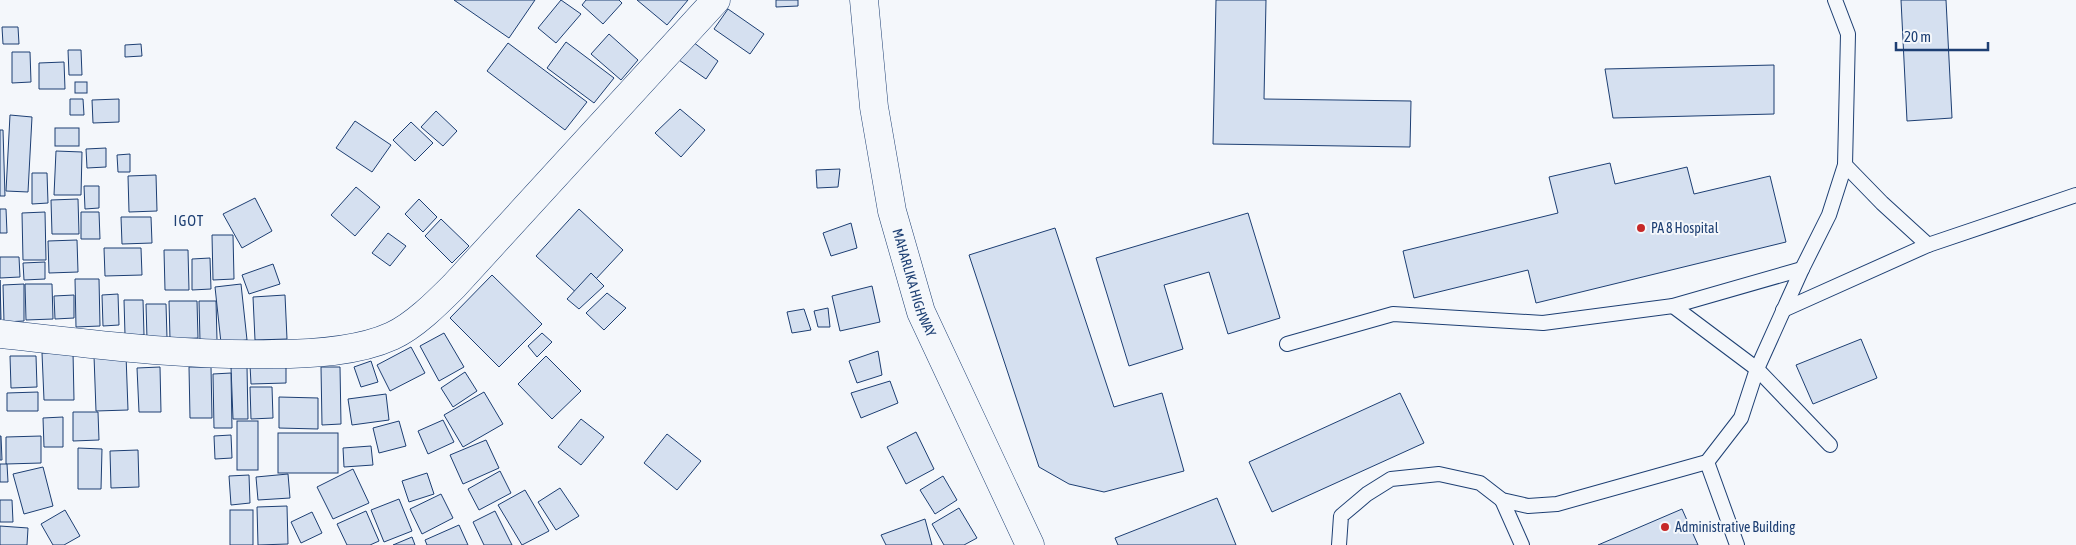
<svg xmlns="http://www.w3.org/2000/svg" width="2076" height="545" font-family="'Asap Condensed',sans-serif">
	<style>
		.building { fill: #d5e0f0; stroke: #1d3f73 }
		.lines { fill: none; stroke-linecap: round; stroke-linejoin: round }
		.service-casing { stroke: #1d3f73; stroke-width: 16 }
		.minor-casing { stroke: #1d3f73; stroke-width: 29 }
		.trunk-casing { stroke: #1d3f73; stroke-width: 29 }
		.service { stroke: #f4f7fb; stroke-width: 14 }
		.minor { stroke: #f4f7fb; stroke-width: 28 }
		.trunk { stroke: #f4f7fb; stroke-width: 28 }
		.poi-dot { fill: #c62828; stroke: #f4f7fb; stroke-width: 2 }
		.labels { text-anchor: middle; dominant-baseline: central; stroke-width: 4; stroke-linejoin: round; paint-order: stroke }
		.poi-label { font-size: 14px; fill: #1d3f73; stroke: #f4f7fb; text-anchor: start }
		.street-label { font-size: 14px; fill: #1d3f73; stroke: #f4f7fb }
		.neighbourhood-label { font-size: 15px; letter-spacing: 1px; fill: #1d3f73; stroke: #f4f7fb }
	</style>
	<rect width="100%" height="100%" fill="#f4f7fb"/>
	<g class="building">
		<path d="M 454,0 L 535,0 L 509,38 Z"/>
		<path d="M 561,0 L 581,14 L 556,43 L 538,28 Z"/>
		<path d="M 586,0 L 619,0 L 622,3 L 603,24 L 582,5 Z"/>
		<path d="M 637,0 L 688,0 L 667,25 Z"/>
		<path d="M 776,0 L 798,0 L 798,6 L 776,7 Z"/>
		<path d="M 1216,0 L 1266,0 L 1264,99 L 1411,101 L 1410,147 L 1213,144 Z"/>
		<path d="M 1901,0 L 1946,0 L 1952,118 L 1907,121 Z"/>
		<path d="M 728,9 L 764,34 L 750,54 L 714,29 Z"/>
		<path d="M 2,27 L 18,27 L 19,44 L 3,44 Z"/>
		<path d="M 609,34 L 638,60 L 621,80 L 591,54 Z"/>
		<path d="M 566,42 L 614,78 L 594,103 L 547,68 Z"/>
		<path d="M 693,42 L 718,61 L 706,79 L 679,60 Z"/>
		<path d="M 508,43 L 587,102 L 565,130 L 487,71 Z"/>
		<path d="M 141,44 L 142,56 L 125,57 L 125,45 Z"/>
		<path d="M 68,50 L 81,50 L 82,75 L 69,75 Z"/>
		<path d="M 12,52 L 30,52 L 31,82 L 12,83 Z"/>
		<path d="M 64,62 L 65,89 L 39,89 L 39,63 Z"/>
		<path d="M 1774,65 L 1774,114 L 1613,118 L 1605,69 Z"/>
		<rect x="75" y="82" width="12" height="11"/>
		<path d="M 70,99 L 83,99 L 84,115 L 70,115 Z"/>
		<path d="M 119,99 L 119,122 L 93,123 L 92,100 Z"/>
		<path d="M 680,109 L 705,130 L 681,157 L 655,133 Z"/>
		<path d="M 436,111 L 457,131 L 443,146 L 421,127 Z"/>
		<path d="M 10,115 L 32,117 L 28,192 L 6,191 Z"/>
		<path d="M 355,121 L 391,145 L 372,172 L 336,148 Z"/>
		<path d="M 411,122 L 433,143 L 415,161 L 393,140 Z"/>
		<rect x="55" y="128" width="24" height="18"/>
		<path d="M 0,130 L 3,130 L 5,196 L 0,196 Z"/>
		<path d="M 106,148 L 106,167 L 87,168 L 86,149 Z"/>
		<path d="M 56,151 L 82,152 L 81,195 L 54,195 Z"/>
		<path d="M 130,154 L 130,172 L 118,172 L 117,155 Z"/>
		<path d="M 1610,163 L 1615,184 L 1687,167 L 1694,194 L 1770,176 L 1786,242 L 1536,303 L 1528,270 L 1414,298 L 1403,251 L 1558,213 L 1549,177 Z"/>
		<path d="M 840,169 L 838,187 L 817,188 L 816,170 Z"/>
		<path d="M 32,173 L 47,173 L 48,203 L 32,204 Z"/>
		<path d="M 156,175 L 157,211 L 129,212 L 128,176 Z"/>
		<path d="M 84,186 L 99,186 L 99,208 L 85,209 Z"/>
		<path d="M 356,187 L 380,207 L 355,236 L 331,215 Z"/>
		<path d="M 255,198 L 272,231 L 242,248 L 223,214 Z"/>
		<path d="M 78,199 L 79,234 L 52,234 L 51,200 Z"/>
		<path d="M 419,199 L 437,217 L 423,232 L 405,214 Z"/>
		<path d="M 0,209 L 6,209 L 7,233 L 0,233 Z"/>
		<path d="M 579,209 L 623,250 L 580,296 L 536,256 Z"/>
		<path d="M 45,212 L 46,260 L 23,260 L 22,213 Z"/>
		<path d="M 81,212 L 99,212 L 100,239 L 81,239 Z"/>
		<path d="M 1248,213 L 1280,318 L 1228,334 L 1209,272 L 1164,285 L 1183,349 L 1129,366 L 1096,258 Z"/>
		<path d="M 121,217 L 151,217 L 152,243 L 122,244 Z"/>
		<path d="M 441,219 L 469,246 L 452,263 L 425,236 Z"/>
		<path d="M 851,223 L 857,248 L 831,256 L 823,233 Z"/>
		<path d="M 1055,228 L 1114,407 L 1162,393 L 1184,471 L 1104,492 L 1069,484 L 1039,467 L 969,255 Z"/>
		<path d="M 388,233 L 406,246 L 390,266 L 372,253 Z"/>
		<path d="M 212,235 L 233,235 L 234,279 L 213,280 Z"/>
		<path d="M 77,240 L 78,272 L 49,273 L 48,241 Z"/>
		<path d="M 104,248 L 141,248 L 142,275 L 105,276 Z"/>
		<path d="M 164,250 L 188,250 L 189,290 L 165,290 Z"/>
		<path d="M 0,257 L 19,257 L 20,277 L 0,278 Z"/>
		<path d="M 210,258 L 211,289 L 192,290 L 192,259 Z"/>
		<path d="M 45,262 L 45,279 L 24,280 L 23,263 Z"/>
		<path d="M 273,264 L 280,284 L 249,294 L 242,275 Z"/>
		<path d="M 591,273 L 604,286 L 579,309 L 567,299 Z"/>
		<path d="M 492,275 L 542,324 L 499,367 L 450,318 Z"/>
		<path d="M 75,279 L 99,279 L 100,326 L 76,327 Z"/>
		<path d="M 0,280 L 1,319 L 0,319 Z"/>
		<path d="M 24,284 L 24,321 L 4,322 L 3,285 Z"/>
		<path d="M 25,284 L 52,284 L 53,319 L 26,320 Z"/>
		<path d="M 241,284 L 247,340 L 221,343 L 215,287 Z"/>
		<path d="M 872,286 L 880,322 L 840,331 L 832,296 Z"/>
		<path d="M 607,293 L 626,308 L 604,330 L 586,313 Z"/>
		<path d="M 118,294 L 119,325 L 103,326 L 102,295 Z"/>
		<path d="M 74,295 L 74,318 L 55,319 L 54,296 Z"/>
		<path d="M 285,295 L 287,339 L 255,340 L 253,297 Z"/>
		<path d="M 124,300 L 143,300 L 144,335 L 125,335 Z"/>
		<path d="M 169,301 L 197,301 L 198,338 L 170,339 Z"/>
		<path d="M 199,301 L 216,301 L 217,340 L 200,341 Z"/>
		<path d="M 146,304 L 166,304 L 167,338 L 147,339 Z"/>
		<path d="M 828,308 L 830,327 L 818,327 L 814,311 Z"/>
		<path d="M 804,309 L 811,330 L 792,333 L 787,312 Z"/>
		<path d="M 444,333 L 464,367 L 439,381 L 420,346 Z"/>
		<path d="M 542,333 L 552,342 L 537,357 L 528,346 Z"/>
		<path d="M 1861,339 L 1877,378 L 1813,404 L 1796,365 Z"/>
		<path d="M 411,347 L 425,373 L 390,391 L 377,365 Z"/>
		<path d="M 878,351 L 882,375 L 857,383 L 849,361 Z"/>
		<path d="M 73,352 L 74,400 L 44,400 L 42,353 Z"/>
		<path d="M 126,355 L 128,410 L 96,411 L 94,356 Z"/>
		<path d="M 10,356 L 36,356 L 37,387 L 11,388 Z"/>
		<path d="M 546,356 L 581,391 L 552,419 L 518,384 Z"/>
		<path d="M 371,361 L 378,382 L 361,387 L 354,367 Z"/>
		<path d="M 286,364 L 286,383 L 251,384 L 250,365 Z"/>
		<path d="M 160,367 L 161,412 L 139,412 L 137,368 Z"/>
		<path d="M 189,367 L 211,367 L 212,418 L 190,418 Z"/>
		<path d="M 231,367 L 247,367 L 248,419 L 233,419 Z"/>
		<path d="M 321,367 L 340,367 L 341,424 L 322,425 Z"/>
		<path d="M 465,372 L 477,391 L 453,407 L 441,388 Z"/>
		<path d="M 231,373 L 232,428 L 214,428 L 213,374 Z"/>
		<path d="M 890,381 L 898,403 L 861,418 L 851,393 Z"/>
		<path d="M 250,387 L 272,387 L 273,418 L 251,419 Z"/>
		<path d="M 38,392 L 38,411 L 7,411 L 7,393 Z"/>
		<path d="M 484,392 L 503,424 L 463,447 L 444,415 Z"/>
		<path d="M 1400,393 L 1424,443 L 1272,512 L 1249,462 Z"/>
		<path d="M 386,394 L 389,420 L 352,425 L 348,399 Z"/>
		<path d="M 279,397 L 318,398 L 318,429 L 279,428 Z"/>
		<path d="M 73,412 L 98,412 L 99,440 L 73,441 Z"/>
		<path d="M 63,417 L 63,447 L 44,447 L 43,418 Z"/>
		<path d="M 581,419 L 604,437 L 581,465 L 558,447 Z"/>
		<path d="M 443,420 L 454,442 L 428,454 L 418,431 Z"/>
		<rect x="237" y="421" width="21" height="49"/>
		<path d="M 399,421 L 406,446 L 379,453 L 373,428 Z"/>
		<path d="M 916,432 L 934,469 L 906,484 L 887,447 Z"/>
		<rect x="278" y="433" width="60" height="40"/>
		<path d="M 667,434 L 701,461 L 677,490 L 644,463 Z"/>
		<path d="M 231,435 L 232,458 L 215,459 L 214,436 Z"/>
		<path d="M 0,436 L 1,436 L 2,460 L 0,460 Z"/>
		<path d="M 41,436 L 41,463 L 6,464 L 6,437 Z"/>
		<path d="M 486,440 L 499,468 L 463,484 L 450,455 Z"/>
		<path d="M 371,446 L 373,465 L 344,467 L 343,448 Z"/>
		<path d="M 78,448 L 102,449 L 101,489 L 78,489 Z"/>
		<path d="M 138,450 L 139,487 L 111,488 L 110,451 Z"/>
		<path d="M 0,464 L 7,464 L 8,482 L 0,482 Z"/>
		<path d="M 43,467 L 53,506 L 24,514 L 13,474 Z"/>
		<path d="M 353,469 L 369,503 L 333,519 L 317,487 Z"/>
		<path d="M 500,471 L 511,493 L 479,510 L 468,489 Z"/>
		<path d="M 427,473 L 434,494 L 409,502 L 402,481 Z"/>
		<path d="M 288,474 L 290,498 L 258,500 L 256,477 Z"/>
		<path d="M 249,475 L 250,503 L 231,505 L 229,476 Z"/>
		<path d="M 943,476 L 957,500 L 935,514 L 920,490 Z"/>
		<path d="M 560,488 L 579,516 L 556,530 L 538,502 Z"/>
		<path d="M 525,490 L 549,531 L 522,545 L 498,505 Z"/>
		<path d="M 441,494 L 453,518 L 422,534 L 410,509 Z"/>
		<path d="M 1217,498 L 1236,545 L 1118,545 L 1115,538 Z"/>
		<path d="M 399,499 L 412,531 L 384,542 L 371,510 Z"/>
		<path d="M 0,500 L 12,500 L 13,522 L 0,522 Z"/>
		<path d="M 287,506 L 288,544 L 258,545 L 257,507 Z"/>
		<path d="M 959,508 L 977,538 L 964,545 L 944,545 L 932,524 Z"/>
		<path d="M 1682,509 L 1698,545 L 1598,545 Z"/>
		<path d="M 65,510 L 80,536 L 64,545 L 53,545 L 41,524 Z"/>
		<rect x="230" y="510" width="23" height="35"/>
		<path d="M 366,511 L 379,541 L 370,545 L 347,545 L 337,524 Z"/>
		<path d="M 495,511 L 512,545 L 484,545 L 473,522 Z"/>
		<path d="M 312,512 L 322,533 L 301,543 L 291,522 Z"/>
		<path d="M 925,519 L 932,545 L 886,545 L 881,535 Z"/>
		<path d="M 459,525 L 468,545 L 427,545 L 425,540 Z"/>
		<path d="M 0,526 L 28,528 L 27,545 L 0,545 Z"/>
		<path d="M 412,537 L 415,545 L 393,545 Z"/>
	</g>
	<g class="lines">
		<g class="service-casing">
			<g id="service">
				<path d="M 1845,165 L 1882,203 L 1928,245"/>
				<path d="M 1673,306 L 1757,369 L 1830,445"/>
				<path d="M 1783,310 L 1928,245 L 2076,195"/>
				<path d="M 1287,344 L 1393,314 L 1543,323 L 1673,306 L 1802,269"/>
				<path d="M 1707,462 L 1737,545"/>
				<path d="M 1502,500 L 1522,545"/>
				<path d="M 1339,545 L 1341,516 L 1367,494 L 1391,479 L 1439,474 L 1480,483 L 1502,500 L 1528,506 L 1557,504 L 1707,462 L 1741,418 L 1757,369 L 1802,269 L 1829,215 L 1845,165 L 1848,34 L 1835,0"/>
			</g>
		</g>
		<g class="minor-casing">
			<path id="minor" d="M 0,334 C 91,344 181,356 273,354 C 310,354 357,352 392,336 C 414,326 437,303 454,286 L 716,0"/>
		</g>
		<g class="trunk-casing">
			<g id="trunk">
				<path id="s1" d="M 864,0 L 874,107 L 892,211 L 921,312 L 1030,545"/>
			</g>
		</g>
		<use href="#service" class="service"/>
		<use href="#minor" class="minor"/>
		<use href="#trunk" class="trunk"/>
	</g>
	<g class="poi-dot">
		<circle cx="1641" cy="228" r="5"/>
		<circle cx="1665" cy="527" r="5"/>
	</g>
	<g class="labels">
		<g class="poi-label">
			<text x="1651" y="228">PA 8 Hospital</text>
			<text x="1675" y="527">Administrative Building</text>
		</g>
		<g class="street-label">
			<text stroke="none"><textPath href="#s1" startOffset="288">MAHARLIKA HIGHWAY</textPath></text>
		</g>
		<g class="neighbourhood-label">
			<text x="189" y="220">IGOT</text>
		</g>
	</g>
	<path d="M1896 42v8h92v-8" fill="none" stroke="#1d3f73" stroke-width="2.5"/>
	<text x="1904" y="42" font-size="15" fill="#1d3f73" stroke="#f4f7fb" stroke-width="4" paint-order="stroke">20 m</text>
</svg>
